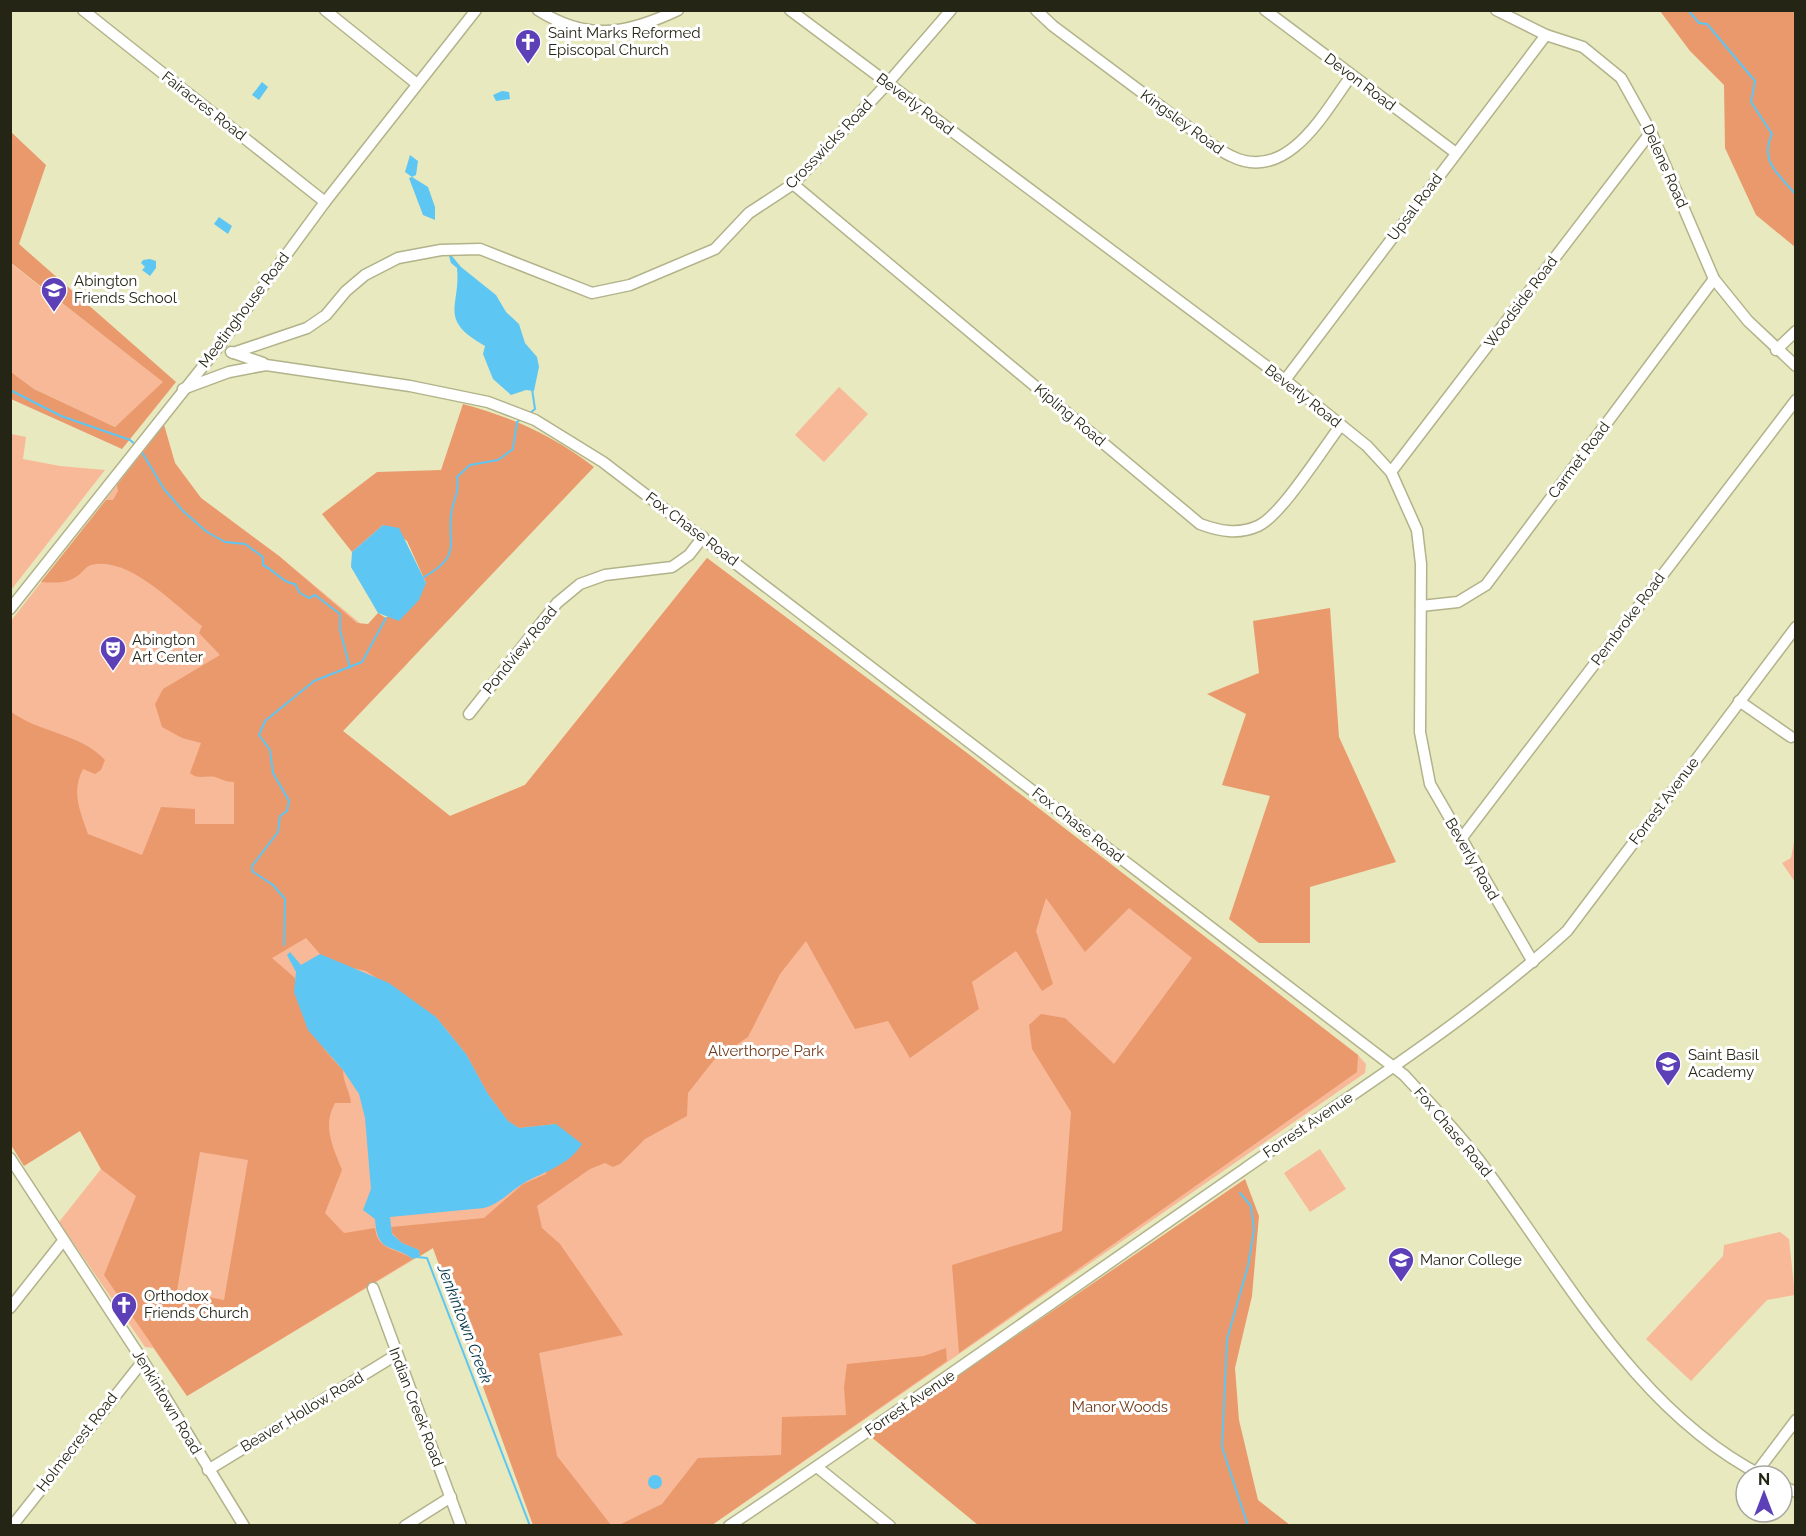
<svg xmlns="http://www.w3.org/2000/svg" width="1806" height="1536" font-family="Raleway,sans-serif">
	<style>
		.green { fill: #f8b999 }
		.forest { fill: #ea996d; fill-rule: evenodd }
		.water { fill: #5ec6f2 }
		.lines { fill: none; stroke-linecap: round; stroke-linejoin: round }
		.stream { stroke: #5ec6f2; stroke-width: 2 }
		.minor-casing { stroke: #b2b38a; stroke-width: 13 }
		.minor { stroke: #fff; stroke-width: 10 }
		.labels { text-anchor: middle; dominant-baseline: central; stroke-width: 6; stroke-linejoin: round; paint-order: stroke }
		.poi-label { font-size: 15px; fill: #252515; stroke: #fff; text-anchor: start }
		.street-label { font-size: 15px; fill: #252515; stroke: #fff }
		.park-label { font-size: 15px; fill: #6f3a1b; stroke: #fff }
		.water-label { font-size: 16px; font-style: italic; fill: #023445; stroke: #fff }
	</style>
	<rect width="100%" height="100%" fill="#e8e9be"/>
	<g class="green">
		<path d="M 10,263 L 164,382 L 115,427 L 34,389 L 11,372 Z"/>
		<path d="M 839,387 L 868,414 L 824,462 L 795,435 Z"/>
		<path d="M 164,425 L 175,463 L 201,498 L 279,556 L 408,663 L 343,731 L 450,816 L 525,785 L 707,558 L 967,753 L 1358,1055 L 1366,1064 L 1365,1073 L 712,1525 L 533,1525 L 433,1248 L 187,1396 L 153,1348 L 145,1347 L 59,1222 L 101,1169 L 80,1131 L 11,1145 L 10,622 Z"/>
		<path d="M 11,434 L 26,437 L 23,459 L 60,466 L 105,470 L 11,590 Z"/>
		<path d="M 1795,837 L 1795,882 L 1782,863 L 1791,858 Z"/>
		<path d="M 1320,1149 L 1346,1189 L 1310,1212 L 1284,1173 Z"/>
		<path d="M 1780,1232 L 1789,1239 L 1795,1295 L 1767,1300 L 1691,1381 L 1646,1339 L 1723,1256 L 1724,1245 Z"/>
	</g>
	<g class="forest">
		<path d="M 1660,11 L 1795,11 L 1795,247 L 1756,215 L 1725,148 L 1724,85 L 1690,51 Z"/>
		<path d="M 10,131 L 46,165 L 19,244 L 176,382 L 122,449 L 11,399 L 11,372 L 34,389 L 115,427 L 163,382 L 11,263 Z"/>
		<path d="M 463,404 C 514,418 552,435 594,467 L 343,731 L 450,816 L 525,785 L 707,558 L 967,753 L 1358,1055 L 1357,1072 L 959,1353 L 952,1265 L 1062,1231 L 1071,1112 L 1032,1049 L 1029,1025 L 1041,1014 L 1065,1018 L 1114,1064 L 1192,958 L 1129,908 L 1085,952 L 1046,898 L 1036,931 L 1053,984 L 1042,991 L 1016,951 L 972,982 L 979,1009 L 910,1058 L 888,1021 L 855,1029 L 806,941 L 780,974 L 748,1037 L 714,1060 L 688,1093 L 687,1116 L 645,1139 L 620,1164 L 613,1167 L 605,1163 L 590,1169 L 537,1206 L 542,1228 L 560,1244 L 623,1335 L 539,1353 L 557,1456 L 611,1525 L 533,1525 L 433,1248 L 420,1256 L 419,1250 L 402,1243 L 392,1233 L 391,1227 L 484,1218 L 523,1184 L 546,1174 L 556,1124 L 519,1128 L 508,1121 L 488,1094 L 466,1054 L 436,1017 L 366,971 L 343,966 L 320,954 L 306,938 L 272,958 L 295,978 C 294,1013 320,1046 343,1070 C 343,1083 350,1091 351,1103 L 335,1103 C 322,1126 333,1147 342,1170 L 325,1213 L 344,1233 L 375,1228 C 377,1251 399,1249 413,1259 L 187,1396 L 104,1275 L 136,1196 L 101,1169 L 80,1131 L 24,1166 L 11,1145 L 10,711 C 39,733 80,733 105,760 L 101,770 L 95,774 L 83,769 C 71,792 80,811 88,834 L 142,855 L 161,807 L 195,809 L 195,824 L 234,824 L 234,782 C 225,782 222,779 215,777 C 206,775 198,780 190,773 L 201,743 L 182,738 L 162,727 L 155,704 L 163,689 L 220,655 L 199,633 L 202,626 C 175,605 128,555 91,565 C 87,566 84,570 81,573 C 69,584 57,583 41,582 L 106,500 L 113,500 L 118,491 L 117,485 L 164,425 L 175,463 L 201,498 L 279,556 L 357,623 L 368,624 L 378,613 L 386,618 L 426,583 L 407,541 L 383,525 L 352,552 L 322,514 L 377,472 L 441,470 ZM 200,1152 L 248,1160 L 224,1300 L 177,1291 Z"/>
		<path d="M 1330,608 L 1339,737 L 1396,862 L 1310,887 L 1310,943 L 1259,943 L 1229,919 L 1270,796 L 1222,785 L 1246,714 L 1207,694 L 1259,673 L 1253,621 Z"/>
		<path d="M 1245,1179 L 1259,1216 L 1252,1296 L 1235,1368 L 1239,1420 L 1258,1500 L 1290,1525 L 978,1525 L 870,1436 Z"/>
		<path d="M 946,1348 L 947,1361 L 712,1525 L 619,1525 L 662,1504 L 698,1458 L 781,1455 L 782,1417 L 846,1415 L 844,1387 L 847,1364 L 924,1356 Z"/>
	</g>
	<g class="water">
		<path d="M 262,82 L 268,87 L 259,100 L 252,95 Z"/>
		<path d="M 502,91 L 509,92 L 510,99 L 496,101 L 493,95 Z"/>
		<path d="M 410,155 L 418,161 L 416,175 L 412,177 L 405,172 Z"/>
		<path d="M 412,177 L 428,187 L 435,207 L 435,220 L 423,215 L 409,178 Z"/>
		<path d="M 219,217 L 232,226 L 228,234 L 214,224 Z"/>
		<path d="M 449,256 L 452,256 L 461,267 L 496,295 L 506,312 L 519,324 L 525,343 L 537,357 L 539,367 L 534,391 L 526,390 L 511,395 L 493,379 L 483,354 L 485,346 C 437,319 461,307 457,268 L 451,263 Z"/>
		<path d="M 150,259 L 156,261 L 156,268 L 150,276 L 142,270 L 145,267 L 141,263 L 143,260 Z"/>
		<path d="M 383,525 L 399,528 L 426,583 L 419,600 L 399,621 L 378,613 L 351,567 L 352,552 Z"/>
		<path d="M 290,952 L 301,965 L 320,954 L 389,983 L 436,1017 L 466,1054 L 488,1094 L 508,1121 L 519,1128 L 556,1124 L 582,1144 C 568,1166 545,1171 524,1183 C 509,1192 501,1203 484,1208 L 390,1217 L 392,1234 L 402,1243 L 419,1250 L 420,1256 L 413,1259 C 391,1243 377,1254 375,1219 L 363,1210 L 371,1189 L 365,1118 L 359,1094 L 343,1070 L 308,1030 L 294,992 L 296,972 L 287,955 Z"/>
		<circle cx="655" cy="1482" r="7"/>
	</g>
	<g class="lines">
		<g class="stream">
			<path d="M 1688,10 L 1699,23 L 1707,24 L 1755,81 L 1751,102 L 1772,134 C 1759,162 1779,174 1796,195"/>
			<path d="M 10,390 L 61,416 L 130,440 L 136,445"/>
			<path d="M 530,413 L 535,409 L 532,389"/>
			<path d="M 140,449 L 164,489 L 183,511 L 207,532 L 225,542 L 245,544 L 263,557 L 263,565 C 275,571 283,583 295,584 L 300,593 L 309,598 L 315,595 L 340,614 L 340,630 L 350,668"/>
			<path d="M 424,577 C 465,554 445,543 452,509 C 455,496 459,493 457,477 L 470,465 L 498,460 L 513,449 L 517,422 L 523,418"/>
			<path d="M 284,945 L 285,899 L 273,885 L 252,871 L 252,866 L 278,832 L 280,816 L 287,811 L 289,801 L 273,773 L 270,750 L 259,735 L 265,721 L 314,681 L 362,662 L 386,618"/>
			<path d="M 1240,1193 L 1251,1206 L 1254,1230 L 1248,1266 L 1227,1339 L 1222,1447 L 1248,1526"/>
			<path d="M 417,1257 L 427,1258 L 530,1526"/>
		</g>
		<g class="minor-casing">
			<g id="minor">
				<path d="M 83,10 L 325,202"/>
				<path d="M 325,10 L 417,84"/>
				<path d="M 538,10 C 588,42 627,34 678,10"/>
				<path d="M 790,10 L 1285,380 L 1367,446 L 1391,472 L 1417,530 L 1421,564 L 1420,732 L 1430,784 L 1533,962"/>
				<path d="M 1036,10 L 1053,26 L 1207,141 C 1214,146 1222,152 1231,156 C 1287,184 1324,113 1351,76"/>
				<path d="M 1265,10 L 1456,153"/>
				<path d="M 1496,10 L 1546,35 L 1583,47 L 1621,78 L 1651,132 L 1714,279 L 1748,321 L 1796,366"/>
				<path d="M 793,184 L 1200,524 C 1219,531 1238,535 1258,526 C 1281,516 1324,447 1341,425"/>
				<path d="M 1776,350 L 1796,331"/>
				<path d="M 231,352 L 263,363"/>
				<path d="M 233,353 L 307,328 L 326,315 L 346,291 L 365,275 L 398,258 L 441,250 L 480,249 L 592,293 L 630,285 L 715,249 L 749,213 L 793,184 L 887,84 L 951,10"/>
				<path d="M 1285,380 L 1546,35"/>
				<path d="M 183,389 L 229,372 L 266,365 L 410,386 L 488,402 L 535,420 L 603,462 L 1404,1075 C 1430,1103 1456,1130 1479,1160 C 1563,1271 1635,1411 1763,1476"/>
				<path d="M 1391,472 L 1651,132"/>
				<path d="M 1421,606 L 1458,602 L 1486,585 L 1714,279"/>
				<path d="M 10,609 L 220,345 L 325,202 L 476,10"/>
				<path d="M 1739,701 L 1791,737"/>
				<path d="M 469,714 L 557,603 L 580,584 L 605,575 L 672,567 L 689,555 L 703,537"/>
				<path d="M 1461,839 L 1796,400"/>
				<path d="M 10,1158 L 143,1361 L 244,1526"/>
				<path d="M 373,1288 L 461,1526"/>
				<path d="M 10,1308 L 63,1241"/>
				<path d="M 817,1467 L 890,1526"/>
				<path d="M 208,1470 L 396,1355"/>
				<path d="M 1756,1473 L 1796,1420"/>
				<path d="M 1782,1486 L 1796,1492"/>
				<path d="M 12,1526 L 143,1361"/>
				<path d="M 405,1526 L 451,1497"/>
				<path d="M 729,1526 C 902,1410 1072,1288 1243,1170 C 1353,1093 1468,1022 1567,931 L 1796,627"/>
			</g>
		</g>
		<use href="#minor" class="minor"/>
	</g>
	<defs>
		<g id="church-pin" transform="scale(1.35)"><path d="M0 17L-7.5 6A9.5 9.5 0 1 1 7.5 6Z" fill="#5d40b8" stroke="#fff"/><path d="M-1.2-6h2.4v3.5h3.3v2.4h-3.3V6h-2.4V-.1h-3.3v-2.4h3.3Z" fill="#fff"/></g>
		<g id="school-pin" transform="scale(1.35)"><path d="M0 17L-7.5 6A9.5 9.5 0 1 1 7.5 6Z" fill="#5d40b8" stroke="#fff"/><path d="M0-5L7-2L0 1L-7-2ZM-4 1L0 2.5L4 1V4Q0 6-4 4Z" fill="#fff"/></g>
		<g id="theatre-pin" transform="scale(1.35)"><path d="M0 17L-7.5 6A9.5 9.5 0 1 1 7.5 6Z" fill="#5d40b8" stroke="#fff"/><path d="M-5-5.5Q0-4 5-5.5V0Q5 5 0 6Q-5 5-5 0ZM-3.3-2.5H-1v1.5H-3.3ZM1-2.5H3.3v1.5H1ZM-2.8 1Q0 5.5 2.8 1Z" fill="#fff"/></g>
	</defs>
	<g fill-rule="evenodd">
		<use href="#church-pin" x="528" y="42"/>
		<use href="#school-pin" x="54" y="290"/>
		<use href="#theatre-pin" x="113" y="649"/>
		<use href="#school-pin" x="1668" y="1064"/>
		<use href="#school-pin" x="1401" y="1260"/>
		<use href="#church-pin" x="124" y="1305"/>
	</g>
	<g class="labels">
		<g class="poi-label">
			<text x="548" y="33">Saint Marks Reformed<tspan x="548" dy="17">Episcopal Church</tspan></text>
			<text x="74" y="281">Abington<tspan x="74" dy="17">Friends School</tspan></text>
			<text x="132" y="640">Abington<tspan x="132" dy="17">Art Center</tspan></text>
			<text x="1688" y="1055">Saint Basil<tspan x="1688" dy="17">Academy</tspan></text>
			<text x="1420" y="1260">Manor College</text>
			<text x="144" y="1296">Orthodox<tspan x="144" dy="17">Friends Church</tspan></text>
		</g>
		<g class="street-label">
			<text transform="translate(1360 82) rotate(37)">Devon Road</text>
			<text transform="translate(915 104) rotate(37)">Beverly Road</text>
			<text transform="translate(204 106) rotate(38)">Fairacres Road</text>
			<text transform="translate(1182 122) rotate(36)">Kingsley Road</text>
			<text transform="translate(829 144) rotate(-46)">Crosswicks Road</text>
			<text transform="translate(1665 166) rotate(66)">Delene Road</text>
			<text transform="translate(1415 207) rotate(-53)">Upsal Road</text>
			<text transform="translate(1521 302) rotate(-53)">Woodside Road</text>
			<text transform="translate(244 310) rotate(-53)">Meetinghouse Road</text>
			<text transform="translate(1303 396) rotate(38)">Beverly Road</text>
			<text transform="translate(1070 415) rotate(40)">Kipling Road</text>
			<text transform="translate(1579 460) rotate(-53)">Carmet Road</text>
			<text transform="translate(692 529) rotate(37)">Fox Chase Road</text>
			<text transform="translate(1628 619) rotate(-53)">Pembroke Road</text>
			<text transform="translate(520 650) rotate(-51)">Pondview Road</text>
			<text transform="translate(1664 801) rotate(-53)">Forrest Avenue</text>
			<text transform="translate(1078 825) rotate(38)">Fox Chase Road</text>
			<text transform="translate(1472 859) rotate(60)">Beverly Road</text>
			<text transform="translate(1308 1125) rotate(-34)">Forrest Avenue</text>
			<text transform="translate(1453 1132) rotate(50)">Fox Chase Road</text>
			<text transform="translate(167 1402) rotate(59)">Jenkintown Road</text>
			<text transform="translate(910 1403) rotate(-34)">Forrest Avenue</text>
			<text transform="translate(416 1407) rotate(69)">Indian Creek Road</text>
			<text transform="translate(302 1412) rotate(-31)">Beaver Hollow Road</text>
			<text transform="translate(77 1442) rotate(-52)">Holmecrest Road</text>
		</g>
		<g class="park-label">
			<text x="766" y="1051">Alverthorpe Park</text>
			<text x="1120" y="1407">Manor Woods</text>
		</g>
		<g class="water-label">
			<text transform="translate(465 1324) rotate(69)">Jenkintown Creek</text>
		</g>
	</g>
	<rect width="1806" height="1536" fill="none" stroke="#252515" stroke-width="24"/>
	<g transform="translate(1764 1494)"><circle r="28" fill="#ffffff" stroke="#a8a8a1" stroke-width="1.5"/>
	<path d="M0-4.5L10 22L0 15L-10 22Z" fill="#5d40b8"/>
	<text y="-9" font-size="16" font-weight="bold" text-anchor="middle" fill="#252515">N</text>
	</g>
</svg>
